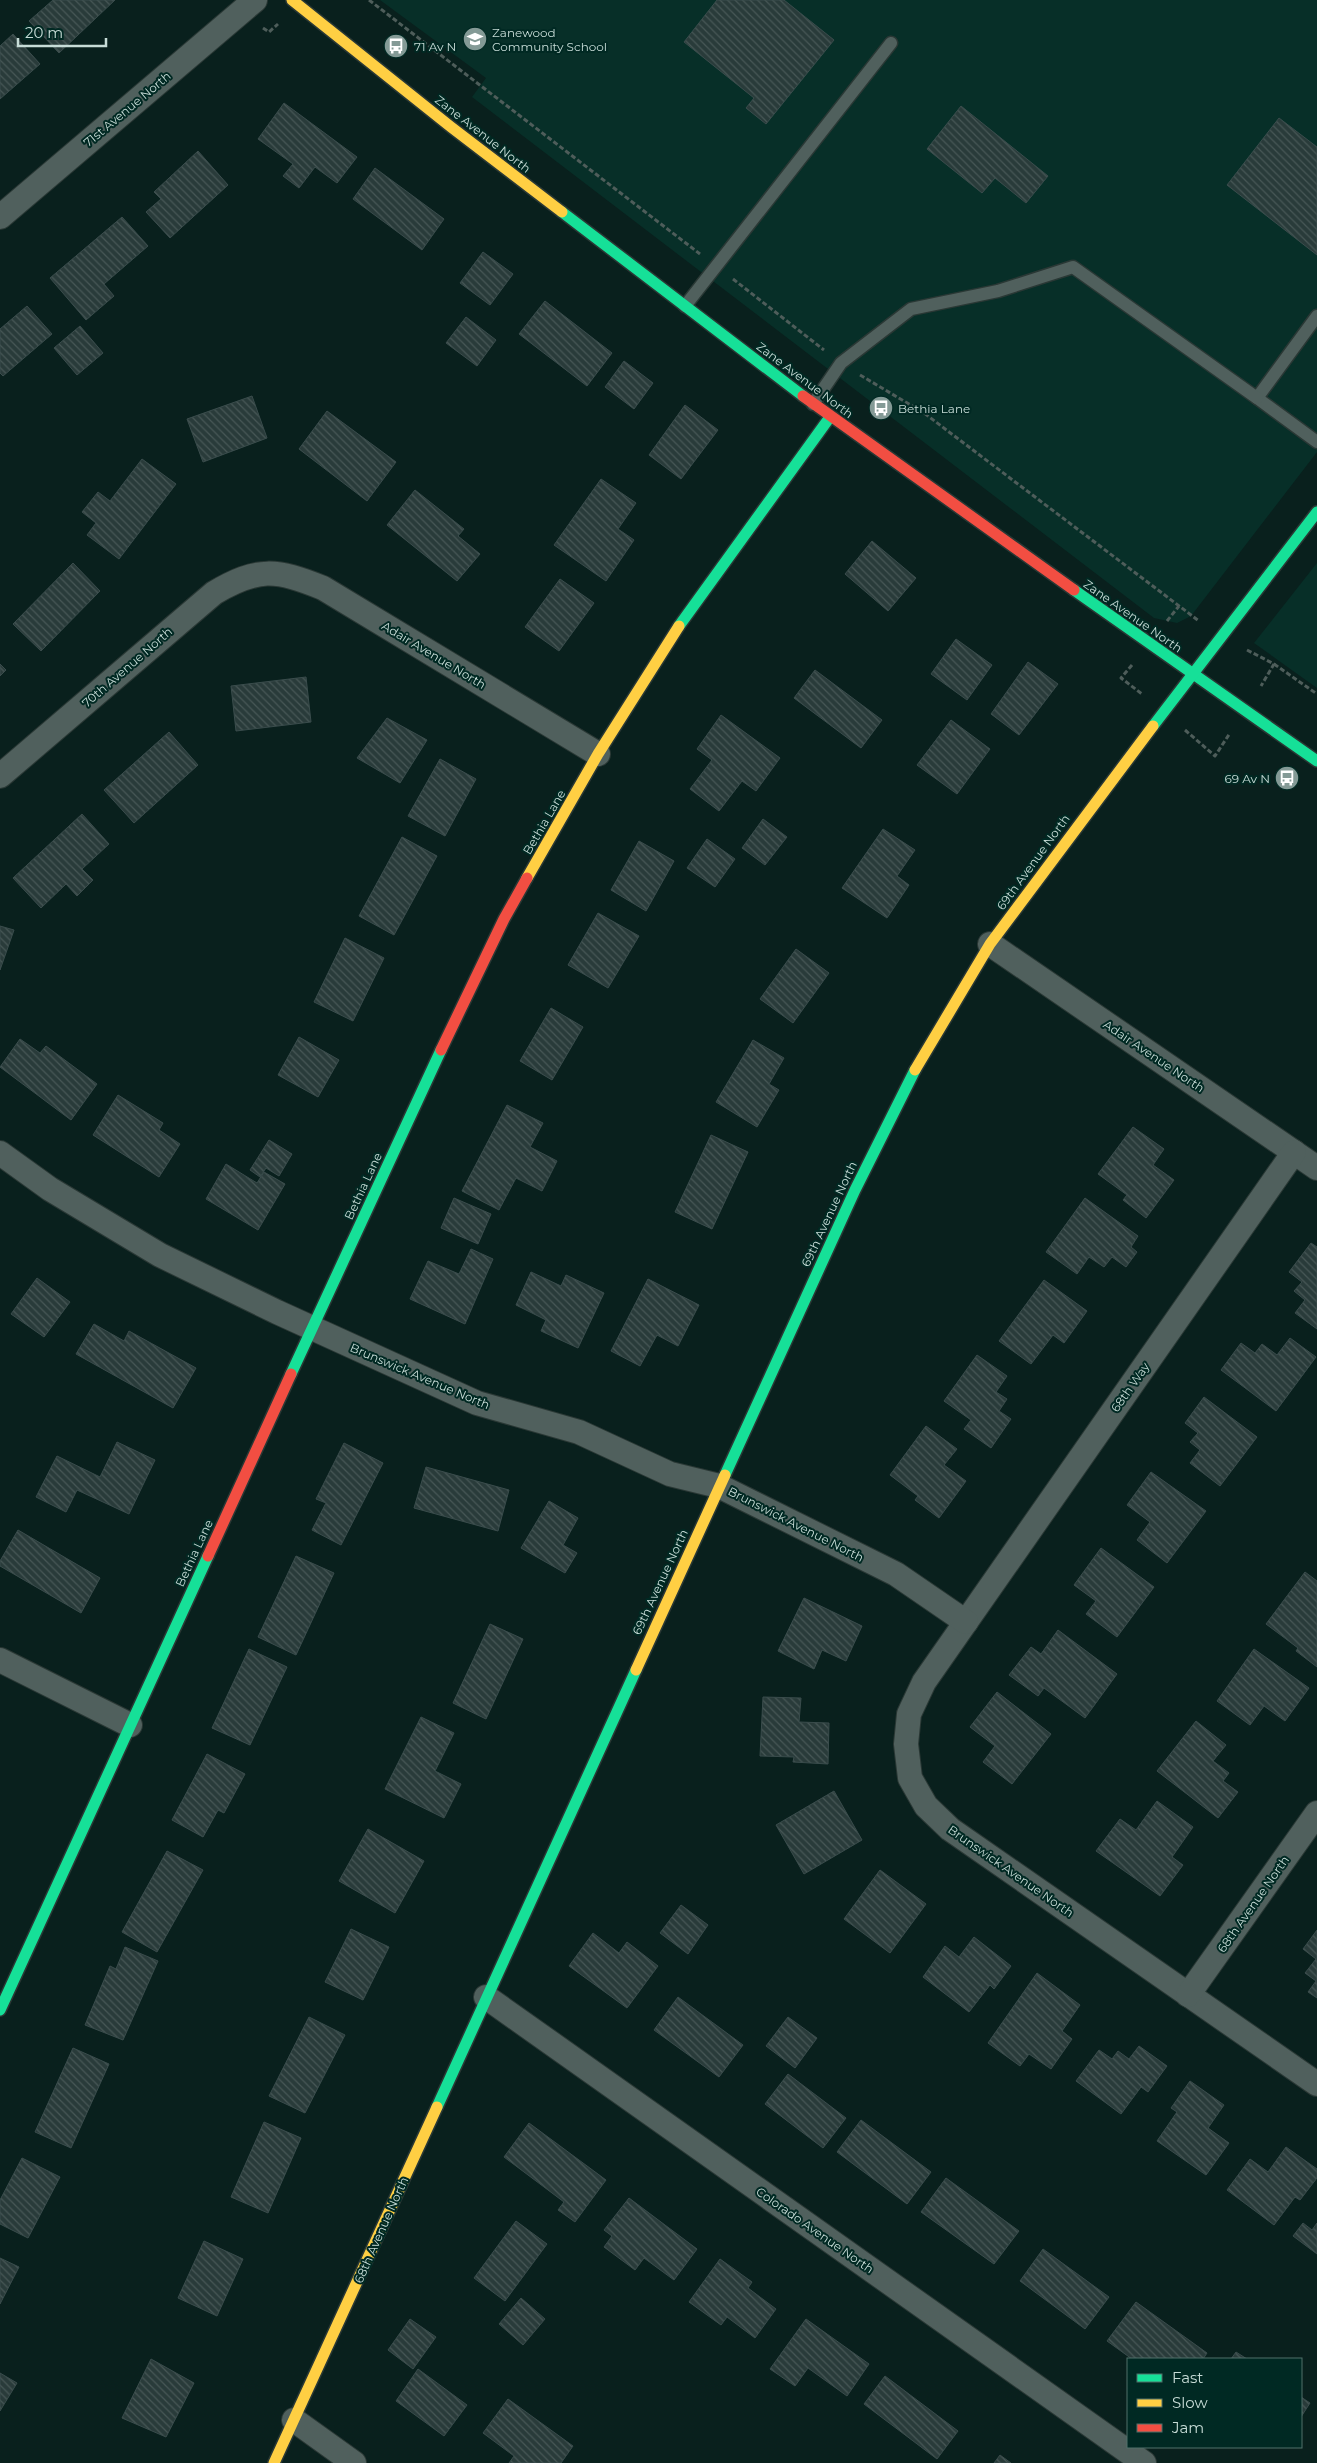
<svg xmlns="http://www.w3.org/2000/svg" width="1317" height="2463" font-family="Montserrat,sans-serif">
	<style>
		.built { fill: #072f28 }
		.building { fill: url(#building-back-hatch); stroke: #3a4c4c }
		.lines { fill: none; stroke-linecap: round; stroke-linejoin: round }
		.lane-casing { stroke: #2a3835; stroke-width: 15 }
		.street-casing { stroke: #2a3835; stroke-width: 26 }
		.fast-casing { stroke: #2a3835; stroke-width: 14 }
		.slow-casing { stroke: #2a3835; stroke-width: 14 }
		.jam-casing { stroke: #2a3835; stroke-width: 14 }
		.path { stroke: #4e5d5a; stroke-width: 3; stroke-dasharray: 5 2.5; stroke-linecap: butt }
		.lane { stroke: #50605d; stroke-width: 12 }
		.street { stroke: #50605d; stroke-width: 24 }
		.fast { stroke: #16e098; stroke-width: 11 }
		.slow { stroke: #ffcf43; stroke-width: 11 }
		.jam { stroke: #f24e42; stroke-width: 11 }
		.labels { text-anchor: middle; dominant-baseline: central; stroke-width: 4; stroke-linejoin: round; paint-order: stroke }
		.poi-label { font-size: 12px; fill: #c7dcd7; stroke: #002923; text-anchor: start }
		.street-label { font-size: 12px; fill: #c7dcd7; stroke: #002923 }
	</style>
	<defs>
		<pattern id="building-back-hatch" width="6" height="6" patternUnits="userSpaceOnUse" patternTransform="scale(1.25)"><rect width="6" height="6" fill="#293b3a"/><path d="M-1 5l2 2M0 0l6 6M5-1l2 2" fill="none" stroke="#475756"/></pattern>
	</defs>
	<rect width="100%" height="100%" fill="#09201d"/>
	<g class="built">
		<path d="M 380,0 L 1317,0 L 1317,452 L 1191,616 L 1177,623 L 1154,618 L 472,97 L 486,78 Z"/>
		<path d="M 1317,563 L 1317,688 L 1254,643 Z"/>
	</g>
	<g class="building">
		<path d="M 53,0 L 115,0 L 59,53 L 29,21 Z"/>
		<path d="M 717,0 L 784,0 L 834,40 L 766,124 L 746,108 L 754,98 L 684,42 Z"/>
		<path d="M 13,34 L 40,64 L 0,99 L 0,46 Z"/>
		<path d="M 284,103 L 357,157 L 337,183 L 315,167 L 299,188 L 283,176 L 293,164 L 258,139 Z"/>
		<path d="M 961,106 L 1048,176 L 1026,203 L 995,178 L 982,193 L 927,149 Z"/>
		<path d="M 1279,118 L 1317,147 L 1317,255 L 1227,185 Z"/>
		<path d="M 198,151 L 228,185 L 170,238 L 146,212 L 161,199 L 154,192 Z"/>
		<path d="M 375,168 L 444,219 L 422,250 L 353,199 Z"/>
		<path d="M 122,217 L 148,246 L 104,284 L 114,296 L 86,320 L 50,278 Z"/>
		<path d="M 483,252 L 513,274 L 490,305 L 460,283 Z"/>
		<path d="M 545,301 L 612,353 L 587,386 L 519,334 Z"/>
		<path d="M 27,306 L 52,334 L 3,376 L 0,373 L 0,329 Z"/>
		<path d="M 466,317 L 496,340 L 477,366 L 446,343 Z"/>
		<path d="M 80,326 L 103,353 L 77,375 L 54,348 Z"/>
		<path d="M 624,361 L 653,383 L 634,409 L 605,387 Z"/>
		<path d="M 252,396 L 267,438 L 203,462 L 187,419 Z"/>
		<path d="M 685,405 L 718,430 L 681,479 L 649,455 Z"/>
		<path d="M 327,411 L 396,462 L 367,501 L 299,449 Z"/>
		<path d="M 142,459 L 176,484 L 119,559 L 87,535 L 96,523 L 82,512 L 98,492 L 110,501 Z"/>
		<path d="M 601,479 L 636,503 L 618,529 L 634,540 L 606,581 L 554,545 Z"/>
		<path d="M 415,490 L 464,529 L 458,536 L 480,554 L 457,581 L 387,525 Z"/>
		<path d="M 872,541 L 916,578 L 888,611 L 845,574 Z"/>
		<path d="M 73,563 L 100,591 L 41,651 L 13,624 Z"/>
		<path d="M 560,579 L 594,603 L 559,651 L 525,627 Z"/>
		<path d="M 956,639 L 992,665 L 967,700 L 931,674 Z"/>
		<path d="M 1028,662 L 1058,684 L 1019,735 L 991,714 Z"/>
		<path d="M 0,664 L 6,670 L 0,676 Z"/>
		<path d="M 815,670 L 882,720 L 861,748 L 794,698 Z"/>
		<path d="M 306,677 L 311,722 L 236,731 L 231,686 Z"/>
		<path d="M 721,715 L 780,758 L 756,791 L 742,781 L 719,811 L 690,789 L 712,760 L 697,749 Z"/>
		<path d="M 387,718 L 427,740 L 400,783 L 357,758 Z"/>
		<path d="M 951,720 L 990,749 L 957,794 L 917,765 Z"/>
		<path d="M 169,732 L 198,765 L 134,823 L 104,790 Z"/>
		<path d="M 440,759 L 476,779 L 445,836 L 408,816 Z"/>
		<path d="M 82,814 L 109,844 L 82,869 L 93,880 L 77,896 L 66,884 L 41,908 L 13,878 Z"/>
		<path d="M 763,819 L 787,837 L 765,865 L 742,848 Z"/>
		<path d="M 883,829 L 915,850 L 897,876 L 909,885 L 887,918 L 842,888 Z"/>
		<path d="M 402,837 L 437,856 L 394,935 L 359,916 Z"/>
		<path d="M 707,839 L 735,859 L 715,887 L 687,868 Z"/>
		<path d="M 639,841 L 674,861 L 646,911 L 611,890 Z"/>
		<path d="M 598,913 L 639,936 L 608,988 L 568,965 Z"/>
		<path d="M 0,926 L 14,930 L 0,970 Z"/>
		<path d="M 345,938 L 384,958 L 353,1021 L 314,1002 Z"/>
		<path d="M 796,949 L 829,973 L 793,1023 L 760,999 Z"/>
		<path d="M 551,1008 L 583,1027 L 552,1080 L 520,1061 Z"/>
		<path d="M 299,1037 L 339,1060 L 318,1097 L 278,1075 Z"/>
		<path d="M 20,1039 L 40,1053 L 46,1046 L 97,1084 L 71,1120 L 0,1067 Z"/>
		<path d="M 753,1040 L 784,1058 L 769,1084 L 779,1090 L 757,1127 L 716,1102 Z"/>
		<path d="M 118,1095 L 163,1123 L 159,1130 L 180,1144 L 159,1177 L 93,1135 Z"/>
		<path d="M 507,1105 L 543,1123 L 530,1147 L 557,1161 L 542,1191 L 516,1178 L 499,1210 L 462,1191 Z"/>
		<path d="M 1133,1127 L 1164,1149 L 1153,1165 L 1174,1180 L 1146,1218 L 1123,1200 L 1127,1195 L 1098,1174 Z"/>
		<path d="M 711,1135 L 748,1152 L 712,1229 L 675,1212 Z"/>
		<path d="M 269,1140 L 292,1154 L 279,1176 L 266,1168 L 260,1177 L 250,1170 Z"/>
		<path d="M 226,1164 L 257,1183 L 264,1172 L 285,1184 L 258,1230 L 206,1199 Z"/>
		<path d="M 454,1198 L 491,1214 L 478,1244 L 441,1228 Z"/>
		<path d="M 1085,1198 L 1138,1236 L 1131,1247 L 1137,1252 L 1126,1267 L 1112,1257 L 1104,1267 L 1089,1257 L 1077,1274 L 1046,1252 Z"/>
		<path d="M 1311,1243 L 1317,1247 L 1317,1329 L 1295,1313 L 1305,1300 L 1294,1291 L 1302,1282 L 1289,1272 Z"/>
		<path d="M 471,1249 L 493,1259 L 465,1324 L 410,1299 L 428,1261 L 459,1274 Z"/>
		<path d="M 531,1272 L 561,1286 L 566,1275 L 604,1293 L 578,1348 L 541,1331 L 546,1320 L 516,1305 Z"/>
		<path d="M 37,1278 L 70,1302 L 44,1337 L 11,1314 Z"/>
		<path d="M 648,1279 L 699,1305 L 678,1346 L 657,1335 L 640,1366 L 611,1351 Z"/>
		<path d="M 1044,1280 L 1087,1311 L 1064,1343 L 1053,1335 L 1031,1364 L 999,1341 Z"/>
		<path d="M 94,1324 L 124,1341 L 129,1331 L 196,1368 L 173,1408 L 76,1354 Z"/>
		<path d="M 1290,1338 L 1316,1357 L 1276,1411 L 1221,1370 L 1241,1343 L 1255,1353 L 1262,1344 L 1277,1355 Z"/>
		<path d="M 977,1355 L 1007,1376 L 996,1392 L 1007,1399 L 999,1411 L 1011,1419 L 991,1448 L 964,1429 L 971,1420 L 944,1401 Z"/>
		<path d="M 1204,1397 L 1257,1437 L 1220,1486 L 1190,1463 L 1200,1450 L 1190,1442 L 1198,1433 L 1185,1423 Z"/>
		<path d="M 926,1426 L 957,1449 L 944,1465 L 966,1481 L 939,1518 L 915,1500 L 918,1496 L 890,1475 Z"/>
		<path d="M 117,1442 L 155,1460 L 129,1514 L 77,1490 L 66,1512 L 36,1497 L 57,1456 L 100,1477 Z"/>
		<path d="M 344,1443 L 383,1463 L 341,1545 L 312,1530 L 326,1503 L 316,1499 Z"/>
		<path d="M 426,1467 L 509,1490 L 498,1531 L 414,1508 Z"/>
		<path d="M 1151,1472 L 1206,1511 L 1167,1563 L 1137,1540 L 1150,1522 L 1127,1505 Z"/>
		<path d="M 549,1501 L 578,1518 L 563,1545 L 577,1553 L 565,1573 L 521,1548 Z"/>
		<path d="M 18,1530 L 100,1578 L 81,1613 L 0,1566 L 0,1561 Z"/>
		<path d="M 1101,1548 L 1154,1587 L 1117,1637 L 1086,1614 L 1096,1601 L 1074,1585 Z"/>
		<path d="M 296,1556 L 334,1573 L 296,1655 L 258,1637 Z"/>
		<path d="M 1305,1572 L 1317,1581 L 1317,1667 L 1296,1651 L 1298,1648 L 1266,1624 Z"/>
		<path d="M 804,1598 L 862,1626 L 846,1661 L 822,1650 L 814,1669 L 778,1651 Z"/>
		<path d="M 490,1624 L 523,1639 L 486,1719 L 453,1703 Z"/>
		<path d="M 1058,1630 L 1117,1674 L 1085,1718 L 1044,1688 L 1038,1696 L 1009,1675 L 1031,1647 L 1041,1654 Z"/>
		<path d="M 249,1649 L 287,1667 L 250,1745 L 212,1728 Z"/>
		<path d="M 1254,1649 L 1309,1688 L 1285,1721 L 1264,1706 L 1250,1725 L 1217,1701 Z"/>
		<path d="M 997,1692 L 1051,1734 L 1012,1784 L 983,1762 L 995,1746 L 970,1727 Z"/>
		<path d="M 763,1697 L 801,1698 L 799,1722 L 829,1723 L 828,1764 L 793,1762 L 794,1757 L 760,1756 Z"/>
		<path d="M 421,1717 L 454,1733 L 435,1771 L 461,1784 L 444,1818 L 385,1789 Z"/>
		<path d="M 1196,1721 L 1226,1745 L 1213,1761 L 1229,1773 L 1223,1781 L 1238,1792 L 1218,1818 L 1157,1771 Z"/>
		<path d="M 207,1754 L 245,1774 L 224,1813 L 218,1810 L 203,1837 L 172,1820 Z"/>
		<path d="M 834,1791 L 862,1840 L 804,1874 L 776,1825 Z"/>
		<path d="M 1157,1801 L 1193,1827 L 1172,1857 L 1183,1865 L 1160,1896 L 1096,1851 L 1120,1819 L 1136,1830 Z"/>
		<path d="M 368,1829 L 424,1861 L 395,1913 L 339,1881 Z"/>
		<path d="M 167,1851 L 203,1870 L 157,1952 L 122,1932 Z"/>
		<path d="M 880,1870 L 926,1904 L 890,1953 L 844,1919 Z"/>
		<path d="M 681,1905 L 708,1925 L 688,1954 L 660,1933 Z"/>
		<path d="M 351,1929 L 389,1947 L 363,2000 L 325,1982 Z"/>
		<path d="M 1317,1930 L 1317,1998 L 1308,1992 L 1316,1981 L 1305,1973 L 1316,1959 L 1303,1949 Z"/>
		<path d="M 593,1933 L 619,1953 L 627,1942 L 658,1966 L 627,2008 L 569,1966 Z"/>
		<path d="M 974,1937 L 1011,1966 L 994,1989 L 990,1985 L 969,2012 L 923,1977 L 945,1946 L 959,1957 Z"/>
		<path d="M 125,1947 L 158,1961 L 123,2040 L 85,2025 L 110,1966 L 116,1969 Z"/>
		<path d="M 1037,1973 L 1080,2005 L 1062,2031 L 1072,2039 L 1051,2069 L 1029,2054 L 1020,2066 L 988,2043 Z"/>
		<path d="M 678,1997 L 743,2045 L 719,2077 L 654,2030 Z"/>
		<path d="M 309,2017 L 345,2035 L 305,2113 L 269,2096 Z"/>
		<path d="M 788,2017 L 817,2038 L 795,2068 L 766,2046 Z"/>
		<path d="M 1139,2046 L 1167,2066 L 1148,2092 L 1141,2087 L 1121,2114 L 1076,2081 L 1099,2050 L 1112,2059 L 1118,2051 L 1129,2059 Z"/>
		<path d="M 73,2048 L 109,2064 L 71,2148 L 35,2132 Z"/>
		<path d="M 788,2074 L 846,2118 L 823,2148 L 765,2104 Z"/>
		<path d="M 1190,2081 L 1224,2105 L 1208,2128 L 1229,2143 L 1206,2175 L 1157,2141 L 1177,2112 L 1171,2108 Z"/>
		<path d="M 861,2120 L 931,2172 L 907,2204 L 837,2152 Z"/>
		<path d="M 264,2122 L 301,2138 L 268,2213 L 231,2197 Z"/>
		<path d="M 529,2123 L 606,2180 L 575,2222 L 558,2210 L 564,2202 L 504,2157 Z"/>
		<path d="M 1286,2147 L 1317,2169 L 1317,2178 L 1300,2200 L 1295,2197 L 1274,2225 L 1227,2190 L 1250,2159 L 1268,2172 Z"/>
		<path d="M 22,2158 L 60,2177 L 28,2238 L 0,2224 L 0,2200 Z"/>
		<path d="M 946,2178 L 1019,2231 L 994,2264 L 921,2212 Z"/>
		<path d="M 629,2198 L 697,2249 L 674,2280 L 644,2258 L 635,2270 L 604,2247 L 612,2236 L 604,2230 Z"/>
		<path d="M 516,2221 L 547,2244 L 505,2301 L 474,2278 Z"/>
		<path d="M 1303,2223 L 1312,2230 L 1317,2223 L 1317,2254 L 1293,2236 Z"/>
		<path d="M 204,2241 L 243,2259 L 217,2316 L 178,2298 Z"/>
		<path d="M 1043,2249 L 1109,2297 L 1085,2329 L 1020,2281 Z"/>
		<path d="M 0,2258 L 19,2267 L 0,2304 Z"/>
		<path d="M 720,2259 L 752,2282 L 748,2288 L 776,2309 L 755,2338 L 727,2317 L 721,2325 L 689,2302 Z"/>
		<path d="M 521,2298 L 545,2319 L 523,2345 L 499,2324 Z"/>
		<path d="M 1136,2302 L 1207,2353 L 1203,2359 L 1132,2359 L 1107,2341 Z"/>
		<path d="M 410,2319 L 436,2337 L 413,2369 L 388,2350 Z"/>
		<path d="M 806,2319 L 869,2364 L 847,2396 L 808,2368 L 795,2386 L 770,2369 Z"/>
		<path d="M 1236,2352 L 1247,2359 L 1231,2359 Z"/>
		<path d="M 151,2359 L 194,2383 L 166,2437 L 122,2418 Z"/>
		<path d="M 418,2369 L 467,2405 L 444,2436 L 396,2401 Z"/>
		<path d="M 0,2373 L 17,2383 L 0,2411 Z"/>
		<path d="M 885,2376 L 958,2431 L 937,2459 L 864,2404 Z"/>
		<path d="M 1301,2397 L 1310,2403 L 1301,2417 Z"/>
		<path d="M 508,2399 L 573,2446 L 561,2463 L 509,2463 L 514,2456 L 483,2433 Z"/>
		<path d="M 1000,2455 L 1011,2463 L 994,2463 Z"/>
	</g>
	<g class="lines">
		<g class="lane-casing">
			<g id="lane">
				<path d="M 685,306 L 891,43"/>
				<path d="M 1317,316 L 1257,398 L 1317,442"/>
				<path d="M 813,404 L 841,363 L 911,309 L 998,291 L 1073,267 L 1257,398"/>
			</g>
		</g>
		<g class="street-casing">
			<g id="street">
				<path d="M 0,217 L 255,0"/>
				<path d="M 0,776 L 214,593 C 258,567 276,569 323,588 L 598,754"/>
				<path d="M 990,944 L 1317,1168"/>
				<path d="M 1294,1152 L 924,1682 L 909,1714 L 906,1744 L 910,1778 L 926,1806 L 950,1829 L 1317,2084"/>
				<path d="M 0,1153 L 50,1189 L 160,1255 L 277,1312 L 477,1403 L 579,1432 L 670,1474 L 719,1486 L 896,1574 L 966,1622"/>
				<path d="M 0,1660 L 130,1725"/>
				<path d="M 1188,1995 L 1317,1813"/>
				<path d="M 486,1997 L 1144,2463"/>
				<path d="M 294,2420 L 354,2463"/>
			</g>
		</g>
		<g class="fast-casing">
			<g id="fast">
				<path d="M 562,212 L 803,396"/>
				<path d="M 1074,590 L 1317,761"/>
				<path d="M 679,626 L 830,417"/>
				<path d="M 1153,726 L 1317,512"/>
				<path d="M 291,1374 L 441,1050"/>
				<path d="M 725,1475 L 855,1190 L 915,1070"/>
				<path d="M 0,2010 L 208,1556"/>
				<path d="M 437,2107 L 636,1670"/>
			</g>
		</g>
		<g class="slow-casing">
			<g id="slow">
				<path d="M 292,0 L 451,127 L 562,212"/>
				<path d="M 527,878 L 598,754 L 679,626"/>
				<path d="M 915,1070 L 990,944 L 1153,726"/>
				<path d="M 636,1670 L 725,1475"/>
				<path d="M 274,2463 L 437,2107"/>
			</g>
		</g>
		<g class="jam-casing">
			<g id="jam">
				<path d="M 803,396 L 1074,590"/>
				<path d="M 441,1050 L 504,919 L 527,878"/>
				<path d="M 208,1556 L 291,1374"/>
			</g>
		</g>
		<g class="path">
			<path d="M 369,0 L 700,254"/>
			<path d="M 263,28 L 269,32 L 278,24"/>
			<path d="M 733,279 L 824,350"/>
			<path d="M 860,375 L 924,413 L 1199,621"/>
			<path d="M 1167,621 L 1179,606"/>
			<path d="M 1247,650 L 1274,664 L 1261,686"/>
			<path d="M 1274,664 L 1317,694"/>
			<path d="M 1132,665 L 1121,678 L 1142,694"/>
			<path d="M 1185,730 L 1215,756 L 1230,733"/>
		</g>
		<use href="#lane" class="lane"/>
		<use href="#street" class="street"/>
		<use href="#fast" class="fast"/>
		<use href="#slow" class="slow"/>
		<use href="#jam" class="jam"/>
	</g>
	<defs>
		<g id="school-disc" transform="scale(1.25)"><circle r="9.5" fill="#849a96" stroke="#002923"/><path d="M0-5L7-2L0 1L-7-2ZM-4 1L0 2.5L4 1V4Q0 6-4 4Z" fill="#fff"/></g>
		<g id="bus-disc" transform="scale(1.25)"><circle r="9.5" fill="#849a96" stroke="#002923"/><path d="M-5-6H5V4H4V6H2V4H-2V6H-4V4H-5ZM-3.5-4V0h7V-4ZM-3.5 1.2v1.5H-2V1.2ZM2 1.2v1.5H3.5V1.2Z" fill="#fff"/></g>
	</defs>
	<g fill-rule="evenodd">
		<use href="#school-disc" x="475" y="39"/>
		<use href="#bus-disc" x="396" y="46"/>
		<use href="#bus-disc" x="881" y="408"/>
		<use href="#bus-disc" x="1287" y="778"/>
	</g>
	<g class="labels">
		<g class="poi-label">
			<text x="492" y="32">Zanewood<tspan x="492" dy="14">Community School</tspan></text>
			<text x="414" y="46">71 Av N</text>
			<text x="898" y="408">Bethia Lane</text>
			<text x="1270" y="778" text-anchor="end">69 Av N</text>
		</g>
		<g class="street-label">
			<text transform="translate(127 109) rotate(-40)">71st Avenue North</text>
			<text transform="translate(483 134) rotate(38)">Zane Avenue North</text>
			<text transform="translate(805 380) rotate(37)">Zane Avenue North</text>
			<text transform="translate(1133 616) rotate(35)">Zane Avenue North</text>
			<text transform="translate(434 655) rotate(31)">Adair Avenue North</text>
			<text transform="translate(127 667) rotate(-41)">70th Avenue North</text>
			<text transform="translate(544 822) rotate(-60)">Bethia Lane</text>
			<text transform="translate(1033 862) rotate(-54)">69th Avenue North</text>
			<text transform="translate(1154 1056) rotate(34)">Adair Avenue North</text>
			<text transform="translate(363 1186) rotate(-65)">Bethia Lane</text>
			<text transform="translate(829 1214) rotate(-65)">69th Avenue North</text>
			<text transform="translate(420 1376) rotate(23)">Brunswick Avenue North</text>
			<text transform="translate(1130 1387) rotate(-55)">68th Way</text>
			<text transform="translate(796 1524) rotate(27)">Brunswick Avenue North</text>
			<text transform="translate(194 1553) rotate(-65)">Bethia Lane</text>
			<text transform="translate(660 1582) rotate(-65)">69th Avenue North</text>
			<text transform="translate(1011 1871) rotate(35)">Brunswick Avenue North</text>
			<text transform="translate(1253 1904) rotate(-55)">68th Avenue North</text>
			<text transform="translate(381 2230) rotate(-66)">68th Avenue North</text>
			<text transform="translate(815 2230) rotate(35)">Colorado Avenue North</text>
		</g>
	</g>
	<rect x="1127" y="2358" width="175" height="90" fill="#002923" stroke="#50716b"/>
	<rect x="1137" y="2374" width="25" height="8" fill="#16e098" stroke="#50716b"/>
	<text x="1172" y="2383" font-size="15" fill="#c7dcd7">Fast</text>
	<rect x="1137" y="2399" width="25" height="8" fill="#ffcf43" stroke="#50716b"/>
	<text x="1172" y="2408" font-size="15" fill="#c7dcd7">Slow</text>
	<rect x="1137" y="2424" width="25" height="8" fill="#f24e42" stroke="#50716b"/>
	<text x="1172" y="2433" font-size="15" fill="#c7dcd7">Jam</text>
	<path d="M18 38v8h88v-8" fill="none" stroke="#c7dcd7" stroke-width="2.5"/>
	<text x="25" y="38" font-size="15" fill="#c7dcd7" stroke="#002923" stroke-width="4" paint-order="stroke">20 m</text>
</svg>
